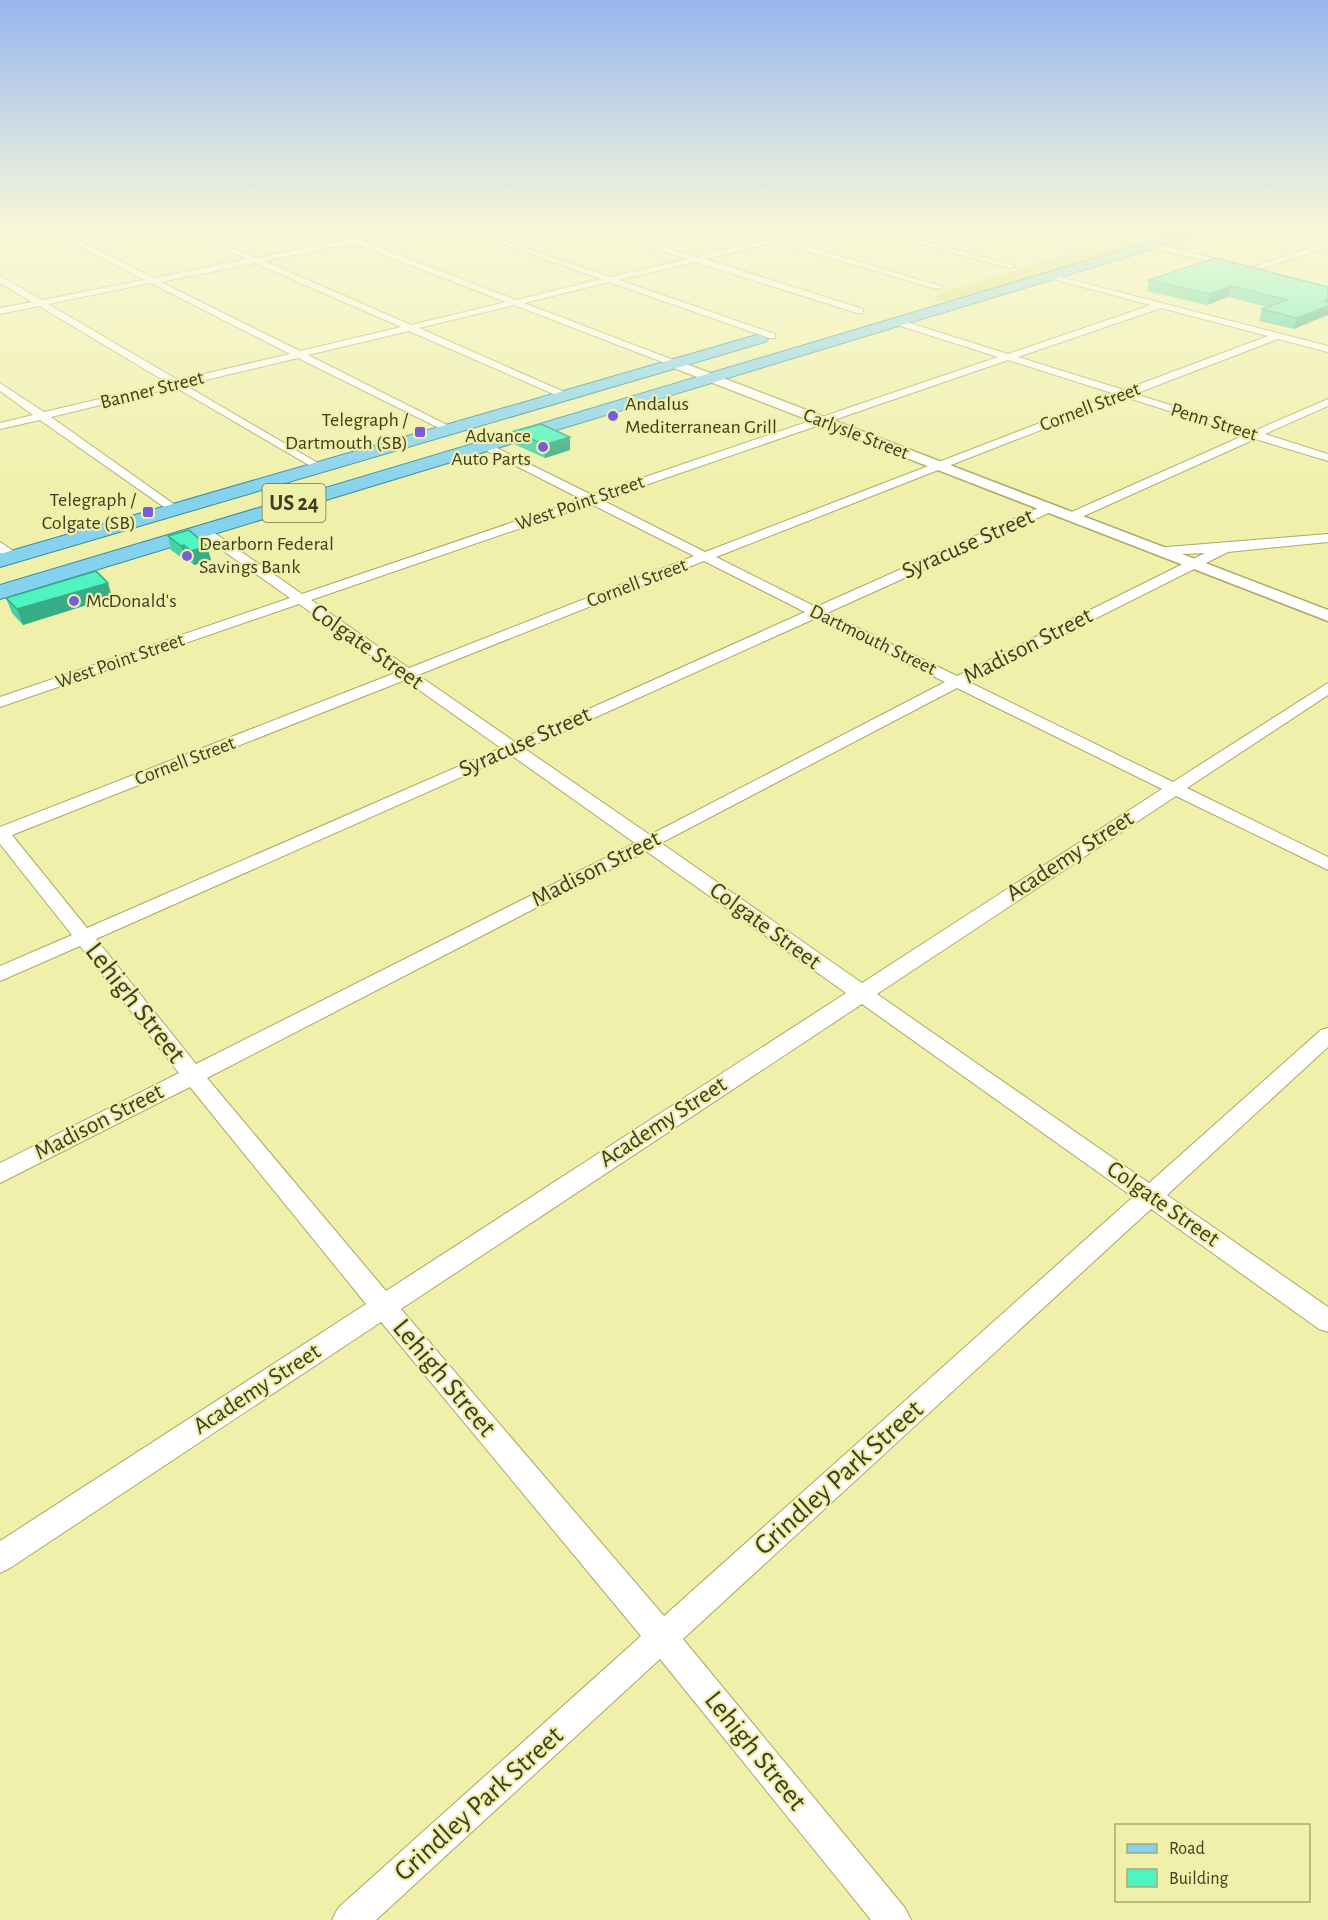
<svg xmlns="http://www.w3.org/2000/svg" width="1328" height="1920" font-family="'Alegreya Sans',sans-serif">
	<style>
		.green { fill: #dcdb71 }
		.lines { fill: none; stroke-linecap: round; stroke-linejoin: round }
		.minor-casing { stroke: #a9a966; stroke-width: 2 }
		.tertiary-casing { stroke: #a9a966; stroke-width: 3 }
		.primary-casing { stroke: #388ba0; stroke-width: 2 }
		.minor { fill: #fff; fill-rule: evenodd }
		.tertiary { fill: #fff; fill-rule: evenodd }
		.primary { fill: #85d2ef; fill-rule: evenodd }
		.wall { fill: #45d2a6 }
		.shaded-wall { fill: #38ab87 }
		.building { fill: #50f4c1; stroke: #38ab87; stroke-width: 1.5 }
		.poi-dot { fill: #765ed9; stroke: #f0f0ab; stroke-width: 2 }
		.labels { text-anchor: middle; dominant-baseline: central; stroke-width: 4.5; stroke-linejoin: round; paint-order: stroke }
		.far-street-label { font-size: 20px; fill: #3e3e22; stroke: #f0f0ab }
		.far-poi-label { font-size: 20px; fill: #3e3e22; stroke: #f0f0ab; text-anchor: start }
		.shield { fill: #f0f0ab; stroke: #73734b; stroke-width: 1.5 }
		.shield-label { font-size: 22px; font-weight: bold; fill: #3e3e22 }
		.street-label { font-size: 24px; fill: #3e3e22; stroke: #f0f0ab }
		.near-street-label { font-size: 28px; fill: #3e3e22; stroke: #f0f0ab }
	</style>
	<rect width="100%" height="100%" fill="#f0f0ab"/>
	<path class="green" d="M 1128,245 L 1135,246 L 952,301 L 939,301 L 933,298 L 940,293 L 1092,247 Z"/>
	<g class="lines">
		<g class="minor-casing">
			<g id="minor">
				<path d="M 43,227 L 51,227 L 154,278 L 247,259 L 177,227 L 185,227 L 256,258 L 345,240 L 315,227 C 329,227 341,238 355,238 C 377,238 402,227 425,227 L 422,229 L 362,241 L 516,300 L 601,279 L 455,227 L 464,227 L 610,277 L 687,259 L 591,227 L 600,227 L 696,257 L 767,240 L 728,227 C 744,227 762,238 778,237 C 797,236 814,227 833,227 L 785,240 L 944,287 L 937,289 L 776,242 L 705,259 L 863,309 L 863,313 L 857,313 L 695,262 L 619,280 L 775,334 L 775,338 L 769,338 L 609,282 L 524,303 L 676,361 L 676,365 L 670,365 L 514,305 L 419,328 L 569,394 L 569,398 L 565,399 L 409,331 L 308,355 L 453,428 L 454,430 L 449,433 L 298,358 L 185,385 L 323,466 L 325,468 L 319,471 L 175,387 L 51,417 L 178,507 L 178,513 L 174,514 L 40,420 L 0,429 L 0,423 L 33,415 L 0,391 L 0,383 L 44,412 L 168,383 L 39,306 L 0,314 L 0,308 L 32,302 L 0,283 L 0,276 L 42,300 L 144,280 ZM 353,243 L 506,302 L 411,325 L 264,261 ZM 255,263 L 401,327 L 300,351 L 161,282 ZM 151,283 L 290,354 L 178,380 L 48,304 Z"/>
				<path d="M 860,227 L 871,227 L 1016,266 L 1009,268 Z"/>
				<path d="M 995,227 L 1006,227 L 1084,247 L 1080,249 Z"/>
				<path d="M 1131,227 L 1146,227 L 1147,228 L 1143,230 Z"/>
				<path d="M 1328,242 L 1328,247 L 1254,271 L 1247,269 Z"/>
				<path d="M 1149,243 L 1235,263 L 1239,265 L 1235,267 L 1146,247 L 1145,245 Z"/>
				<path d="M 1045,273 L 1328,346 L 1328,352 L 1278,339 L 1135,394 L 1254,431 L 1328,399 L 1328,406 L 1265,434 L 1328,454 L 1328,461 L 1255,439 L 1075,520 L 1067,520 L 1067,514 L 1245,435 L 1125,397 L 716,557 L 816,607 L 1045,505 L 1053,505 L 1053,511 L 827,613 L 957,676 L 1205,553 L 1160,555 L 1154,551 L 1155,548 L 1328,534 L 1328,542 L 1228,552 L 969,682 L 1173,782 L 1328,683 L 1328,695 L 1187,788 L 1328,857 L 1328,870 L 1176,796 L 877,994 L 1149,1183 L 1321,1030 L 1328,1028 L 1328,1047 L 1167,1195 L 1328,1307 L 1328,1332 L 1319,1329 L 1151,1209 L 683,1639 L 905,1908 L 911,1920 L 871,1920 L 660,1659 L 376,1920 L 332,1920 L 338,1908 L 641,1636 L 381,1322 L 10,1568 L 0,1573 L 0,1541 L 366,1304 L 190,1087 L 0,1183 L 0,1163 L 179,1073 L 80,946 L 0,981 L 0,966 L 72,935 L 0,844 L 0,827 L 395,673 L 299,604 L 0,707 L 0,697 L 290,598 L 198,533 L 196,530 L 198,527 L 206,527 L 302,594 L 581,499 L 479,447 L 479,443 L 487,443 L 592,495 L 998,357 L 891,323 L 891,319 L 897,319 L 1008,354 L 1151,305 L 1045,277 ZM 1161,308 L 1268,336 L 1124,390 L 1018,357 ZM 1008,360 L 1115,394 L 705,552 L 602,500 ZM 591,504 L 694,556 L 409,668 L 311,600 ZM 704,561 L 805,612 L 515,742 L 418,675 ZM 816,618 L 945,682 L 650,835 L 525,749 ZM 405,680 L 501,748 L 87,928 L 12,835 ZM 957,688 L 1162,789 L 862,983 L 661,843 ZM 511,755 L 635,843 L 196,1064 L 96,939 ZM 646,851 L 846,993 L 386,1291 L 207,1078 ZM 862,1004 L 1133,1197 L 664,1616 L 401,1309 Z"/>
				<path d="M 0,542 L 18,554 L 19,557 L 18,560 L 8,560 L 0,553 Z"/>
			</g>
		</g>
		<g class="tertiary-casing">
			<path id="tertiary" d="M 673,359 L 1328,610 L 1328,621 L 669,366 L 667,363 Z"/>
		</g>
		<g class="primary-casing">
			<g id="primary">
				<path d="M 1200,227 L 1217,227 L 1215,230 L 0,599 L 0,585 Z"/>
				<path d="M 760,334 L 768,339 L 765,342 L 0,567 L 0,554 Z"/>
			</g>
		</g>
		<use href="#minor" class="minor"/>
		<use href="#tertiary" class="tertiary"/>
		<use href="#primary" class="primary"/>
	</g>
	<g class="wall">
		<path d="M 1149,280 L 1328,287 L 1294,329 L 1259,321 L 1262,309 L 1268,307 L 1228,297 L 1207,305 L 1147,291 Z"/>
		<path d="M 515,431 L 570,450 L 545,458 L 516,445 Z"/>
		<path d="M 168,536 L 207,546 L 211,560 L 194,565 L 188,560 L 185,560 L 171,550 Z"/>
		<path d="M 112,597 L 23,625 L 12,613 L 6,598 Z"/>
	</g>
	<g class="shaded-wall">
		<path d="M 1231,286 L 1228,297 L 1207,305 L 1210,294 Z"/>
		<path d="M 1328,299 L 1328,315 L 1294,329 L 1297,318 Z"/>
		<path d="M 570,437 L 570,450 L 545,458 L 544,445 Z"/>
		<path d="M 184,545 L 188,560 L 185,560 L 181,546 Z"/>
		<path d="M 207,546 L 211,560 L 194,565 L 191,551 Z"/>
		<path d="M 108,583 L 112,597 L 23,625 L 17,609 Z"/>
	</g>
	<g class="building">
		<path d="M 1215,258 L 1328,287 L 1328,299 L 1325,301 L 1328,301 L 1328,306 L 1297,318 L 1262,309 L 1287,300 L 1231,286 L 1210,294 L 1149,280 Z"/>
		<path d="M 541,424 L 570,437 L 544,445 L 515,431 Z"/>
		<path d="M 189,530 L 207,546 L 191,551 L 184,545 L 181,546 L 168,536 Z"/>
		<path d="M 96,571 L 108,583 L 17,609 L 6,598 Z"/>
	</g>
	<linearGradient id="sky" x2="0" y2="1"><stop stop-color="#98b7f0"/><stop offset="0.46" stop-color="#f8f8d9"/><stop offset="1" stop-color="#f8f8d9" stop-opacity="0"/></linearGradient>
	<rect width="1328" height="495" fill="url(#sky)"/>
	<g class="poi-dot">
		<circle cx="613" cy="416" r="6"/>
		<rect x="414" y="426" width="12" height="12" rx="3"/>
		<circle cx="543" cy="447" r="6"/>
		<rect x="142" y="506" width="12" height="12" rx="3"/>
		<circle cx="187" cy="556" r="6"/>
		<circle cx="74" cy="601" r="6"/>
	</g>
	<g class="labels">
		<g class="far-street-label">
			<text transform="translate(152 390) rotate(-14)">Banner Street</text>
			<text transform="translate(1090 407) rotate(-21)">Cornell Street</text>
			<text transform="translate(1214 422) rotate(17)">Penn Street</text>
			<text transform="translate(856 434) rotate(21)">Carlysle Street</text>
			<text transform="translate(580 503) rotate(-19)">West Point Street</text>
			<text transform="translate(637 583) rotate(-21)">Cornell Street</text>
			<text transform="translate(873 640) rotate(26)">Dartmouth Street</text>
			<text transform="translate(120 661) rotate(-19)">West Point Street</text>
			<text transform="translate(185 761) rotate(-21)">Cornell Street</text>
		</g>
		<g class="far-poi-label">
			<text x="625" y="404">Andalus<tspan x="625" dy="23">Mediterranean Grill</tspan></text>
			<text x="408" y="420" text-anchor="end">Telegraph /<tspan x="408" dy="23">Dartmouth (SB)</tspan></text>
			<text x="531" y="436" text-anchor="end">Advance<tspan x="531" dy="23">Auto Parts</tspan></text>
			<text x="136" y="500" text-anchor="end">Telegraph /<tspan x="136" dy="23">Colgate (SB)</tspan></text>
			<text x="199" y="544">Dearborn Federal<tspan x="199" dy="23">Savings Bank</tspan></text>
			<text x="86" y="601">McDonald's</text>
		</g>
		<rect class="shield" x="262.5" y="484" width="63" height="38" rx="4.5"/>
		<g class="shield-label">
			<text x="294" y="503">US 24</text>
		</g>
		<g class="street-label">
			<text transform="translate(968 544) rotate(-24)">Syracuse Street</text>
			<text transform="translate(1028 646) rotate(-27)">Madison Street</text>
			<text transform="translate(367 647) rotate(35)">Colgate Street</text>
			<text transform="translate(525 742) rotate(-24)">Syracuse Street</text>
			<text transform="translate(1070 856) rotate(-33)">Academy Street</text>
			<text transform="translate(596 869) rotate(-27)">Madison Street</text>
			<text transform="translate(765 926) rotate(36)">Colgate Street</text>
			<text transform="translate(99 1122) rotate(-27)">Madison Street</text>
			<text transform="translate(663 1122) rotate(-33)">Academy Street</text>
			<text transform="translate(1163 1204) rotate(35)">Colgate Street</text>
			<text transform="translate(257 1389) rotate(-33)">Academy Street</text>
		</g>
		<g class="near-street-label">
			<text transform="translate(135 1003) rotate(52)">Lehigh Street</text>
			<text transform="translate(444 1378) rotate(50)">Lehigh Street</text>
			<text transform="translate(839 1478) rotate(-42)">Grindley Park Street</text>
			<text transform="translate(755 1751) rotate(51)">Lehigh Street</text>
			<text transform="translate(479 1804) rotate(-42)">Grindley Park Street</text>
		</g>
	</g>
	<rect x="1115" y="1824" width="195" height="78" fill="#f0f0ab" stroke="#a9a974" stroke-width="1.5"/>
	<rect x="1127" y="1844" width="30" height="9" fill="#85d2ef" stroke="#a9a974" stroke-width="1.5"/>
	<text x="1169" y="1854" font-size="18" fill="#3e3e22">Road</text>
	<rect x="1127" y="1869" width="30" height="18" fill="#50f4c1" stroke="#a9a974" stroke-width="1.5"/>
	<text x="1169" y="1884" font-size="18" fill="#3e3e22">Building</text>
</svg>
